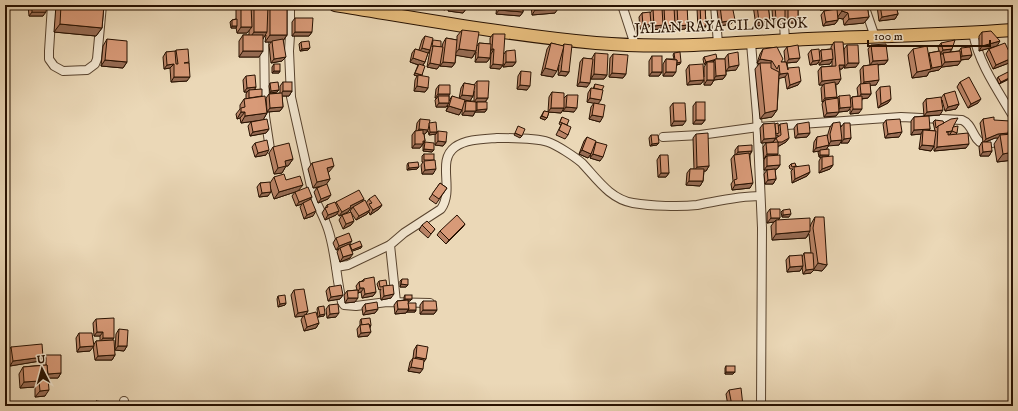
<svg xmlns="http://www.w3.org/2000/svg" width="1018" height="411" font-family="'IM FELL DW Pica',serif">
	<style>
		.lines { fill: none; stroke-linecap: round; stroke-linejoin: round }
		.minor-casing { stroke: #58432e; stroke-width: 10 }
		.highway-casing { stroke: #271101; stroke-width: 14 }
		.path { stroke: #271101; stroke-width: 1.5; stroke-dasharray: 1 2; stroke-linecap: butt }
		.minor { stroke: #f2e6d0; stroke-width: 8 }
		.highway { stroke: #e6bc7c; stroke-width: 12 }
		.wall { fill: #ba8467; stroke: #271101; fill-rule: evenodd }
		.shaded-wall { fill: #976c54; stroke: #271101 }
		.building { fill: #d89a78; stroke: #271101 }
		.labels { text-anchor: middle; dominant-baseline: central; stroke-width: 3; stroke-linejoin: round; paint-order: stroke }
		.street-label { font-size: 15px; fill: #271101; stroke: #f2e6d0 }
	</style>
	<rect width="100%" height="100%" fill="#ebd8b7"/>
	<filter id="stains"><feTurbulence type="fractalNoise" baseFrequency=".005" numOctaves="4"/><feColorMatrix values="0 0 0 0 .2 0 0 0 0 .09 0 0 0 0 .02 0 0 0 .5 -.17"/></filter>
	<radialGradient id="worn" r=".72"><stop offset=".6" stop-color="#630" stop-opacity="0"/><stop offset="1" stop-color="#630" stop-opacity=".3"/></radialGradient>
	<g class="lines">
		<g class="minor-casing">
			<g id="minor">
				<path d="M 52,5 L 49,51 L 49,59 L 54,66 L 63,71 L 87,70 L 95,64 L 97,59 L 102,5"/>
				<path d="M 290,5 L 290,35 L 289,51 L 291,97 L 312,191 C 316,204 324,216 328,229 C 336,253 336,278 342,302 L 344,305 L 356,306 L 387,302 L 430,303"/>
				<path d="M 622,5 L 635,45"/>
				<path d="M 715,5 L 718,44"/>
				<path d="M 783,5 L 785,41"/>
				<path d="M 864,5 L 875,37"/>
				<path d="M 264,28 L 265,116 L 270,149"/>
				<path d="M 973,33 C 979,64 997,89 1013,116"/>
				<path d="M 751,43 L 757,115 L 762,228 L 761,406"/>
				<path d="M 663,137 L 700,135 L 758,127 L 901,117 L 962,120 C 973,124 973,140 982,143 C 987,145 1006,140 1013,139"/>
				<path d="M 336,267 L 348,265 L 390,245"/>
				<path d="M 396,302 L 390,245 L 404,233 L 441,209 C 455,189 436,161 455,147 C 466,139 484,139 497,138 C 510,138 536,138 548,142 C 557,145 575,157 582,163 C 597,179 610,199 633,203 C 651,206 680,207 697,205 C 719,201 738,196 760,196"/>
				<path d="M 124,406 L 124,401"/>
			</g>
		</g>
		<g class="highway-casing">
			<path id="highway" d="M 335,5 C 422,19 509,35 596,43 C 667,49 737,43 808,39 C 876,36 945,35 1013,30"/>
		</g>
		<path class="path" d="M 894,406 L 958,403 L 973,406"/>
		<use href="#minor" class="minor"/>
		<use href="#highway" class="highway"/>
	</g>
	<g class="wall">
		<path d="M 28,5 L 47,5 L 43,16 L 29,16 Z"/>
		<path d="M 56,5 L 104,5 L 102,28 L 96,36 L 54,32 Z"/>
		<path d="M 236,5 L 251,5 L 251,6 L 252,5 L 268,5 L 268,7 L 269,5 L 287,5 L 287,35 L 283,41 L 282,61 L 271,63 L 269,45 L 271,42 L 265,42 L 266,35 L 263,38 L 259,57 L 239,57 L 239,41 L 243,35 L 249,35 L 249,30 L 247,33 L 237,33 L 236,27 L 236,28 L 231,28 L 230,22 L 232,20 L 236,19 Z"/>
		<path d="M 449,5 L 466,5 L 466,9 L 463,13 L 448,11 Z"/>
		<path d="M 497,5 L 523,5 L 523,12 L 520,16 L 496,14 Z"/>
		<path d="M 531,5 L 558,5 L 555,13 L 532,15 Z"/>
		<path d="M 699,5 L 705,5 L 706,26 L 703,30 L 698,30 L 697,8 Z"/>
		<path d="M 753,5 L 768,5 L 770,21 L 767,25 L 756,26 Z"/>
		<path d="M 775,5 L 785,5 L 785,8 L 787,5 L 798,5 L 798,18 L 795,23 L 785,23 L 785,20 L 782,24 L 773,24 L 772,9 Z"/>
		<path d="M 820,5 L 867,5 L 869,17 L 864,23 L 844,25 L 843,19 L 838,18 L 838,20 L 835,24 L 823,26 L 821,15 L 824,11 L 836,9 L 836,7 L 835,9 L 820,10 Z"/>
		<path d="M 877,5 L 896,5 L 898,14 L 895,19 L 879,21 L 877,6 Z"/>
		<path d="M 677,6 L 685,29 L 675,30 L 675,26 L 672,29 L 662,30 L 662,27 L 660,29 L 651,30 L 651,24 L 648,28 L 640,29 L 639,17 L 642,13 L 650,13 L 653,9 L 662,10 L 664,8 L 674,10 Z"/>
		<path d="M 720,6 L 731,24 L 719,26 L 717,10 Z"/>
		<path d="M 295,18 L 312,32 L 309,36 L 292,36 L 292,22 Z"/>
		<path d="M 462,30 L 477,46 L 479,43 L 490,44 L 490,38 L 493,34 L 504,54 L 506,51 L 516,62 L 513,66 L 503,67 L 503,63 L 500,69 L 490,68 L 491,54 L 490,54 L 490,58 L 487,62 L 475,62 L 476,52 L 472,58 L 456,55 L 455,63 L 452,67 L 440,66 L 440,65 L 437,69 L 427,67 L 430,50 L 428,53 L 425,62 L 423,65 L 422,76 L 428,88 L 425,92 L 414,91 L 415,80 L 417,76 L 414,75 L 418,65 L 410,62 L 412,53 L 415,49 L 419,50 L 422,40 L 425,36 L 441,47 L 442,47 L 443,43 L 446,38 L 457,40 L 457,36 Z"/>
		<path d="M 982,32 L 997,46 L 979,51 L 979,36 Z"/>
		<path d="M 107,39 L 127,62 L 123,68 L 101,66 L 103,46 Z"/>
		<path d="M 301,42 L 308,50 L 300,51 L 299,44 Z"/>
		<path d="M 834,42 L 844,59 L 844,49 L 847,45 L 856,67 L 844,68 L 844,65 L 842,69 L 840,69 L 838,84 L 836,84 L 836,98 L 837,98 L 839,96 L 850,100 L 852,97 L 858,96 L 857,88 L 860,84 L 861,84 L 860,70 L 863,66 L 870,65 L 868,49 L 871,45 L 888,60 L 885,64 L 878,65 L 876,85 L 870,85 L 871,94 L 868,98 L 862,99 L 859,113 L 850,114 L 850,109 L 848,111 L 839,112 L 836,116 L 824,117 L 822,104 L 823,102 L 822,102 L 821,88 L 823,85 L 819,85 L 818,71 L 821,67 L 832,66 L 832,61 L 830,64 L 819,65 L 819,62 L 817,64 L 810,65 L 808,54 L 811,50 L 819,53 L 821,50 L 831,49 L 831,47 Z"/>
		<path d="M 551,43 L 562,46 L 564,44 L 569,72 L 566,76 L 558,75 L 559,65 L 553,77 L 541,75 L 547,49 Z"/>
		<path d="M 941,43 L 952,49 L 950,52 L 959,51 L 961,48 L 972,55 L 969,59 L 961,60 L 958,65 L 942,67 L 939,70 L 929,72 L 927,76 L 912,78 L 908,55 L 913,49 L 928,54 L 929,53 L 939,51 L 938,47 Z"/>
		<path d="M 787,47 L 797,62 L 787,63 L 788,69 L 788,68 L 798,85 L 787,89 L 785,77 L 779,78 L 777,110 L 772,117 L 760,119 L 755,69 L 759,64 L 757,63 L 760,54 L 763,49 L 781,62 L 785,62 L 784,51 Z"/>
		<path d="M 989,49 L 1012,58 L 1009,63 L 993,69 L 986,54 Z"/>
		<path d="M 176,50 L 189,62 L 187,81 L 171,82 L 170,68 L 164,69 L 163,57 L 166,52 L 175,52 Z"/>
		<path d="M 595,53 L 607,75 L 604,79 L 591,79 L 591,73 L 587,87 L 577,86 L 580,62 L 583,58 L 591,59 L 592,58 Z"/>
		<path d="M 674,53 L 680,64 L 677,65 L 673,76 L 663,76 L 663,64 L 666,59 L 674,59 L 673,55 Z"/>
		<path d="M 613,54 L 626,74 L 623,78 L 609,77 L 610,58 Z"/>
		<path d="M 728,54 L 736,70 L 726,71 L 726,75 L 723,79 L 714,80 L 711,85 L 704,85 L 704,80 L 701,84 L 687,85 L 686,70 L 689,65 L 704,77 L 704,67 L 706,64 L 704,64 L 703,59 L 704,57 L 717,59 L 725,59 L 725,58 Z"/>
		<path d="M 652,56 L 662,72 L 659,76 L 649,76 L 649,61 Z"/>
		<path d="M 274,64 L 279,73 L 272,73 L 272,67 Z"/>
		<path d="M 521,71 L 527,90 L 517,89 L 518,76 Z"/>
		<path d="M 246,76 L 256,87 L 254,90 L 262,96 L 267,113 L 263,120 L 241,123 L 240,118 L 237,119 L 236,114 L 240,109 L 240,105 L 244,99 L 246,99 L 246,94 L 247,92 L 244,92 L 243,80 Z"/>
		<path d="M 998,77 L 1009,79 L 999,84 L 997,79 Z"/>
		<path d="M 477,81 L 488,98 L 485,102 L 476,102 L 487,109 L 485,112 L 475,112 L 473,116 L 462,115 L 462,110 L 459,115 L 446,111 L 448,105 L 446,107 L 436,107 L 435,100 L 437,98 L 435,98 L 436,89 L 439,85 L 449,96 L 449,101 L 452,96 L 459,99 L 461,88 L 464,83 L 474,85 ZM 474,91 L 474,101 L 466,101 L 465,102 L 462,99 L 470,101 L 473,96 Z"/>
		<path d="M 283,82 L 292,91 L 289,96 L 282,96 L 283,107 L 280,111 L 267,112 L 266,98 L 269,94 L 280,93 L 280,86 Z"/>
		<path d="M 960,82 L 978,103 L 968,108 L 957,87 Z"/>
		<path d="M 270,83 L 279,90 L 277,92 L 270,93 L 269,86 Z"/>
		<path d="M 595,84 L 598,104 L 600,122 L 589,119 L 591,107 L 594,103 L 587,102 L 588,93 L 591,88 L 593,89 Z"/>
		<path d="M 880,87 L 891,99 L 888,103 L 878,108 L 876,92 Z"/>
		<path d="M 552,92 L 564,98 L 567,95 L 574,112 L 563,111 L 563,110 L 561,113 L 549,112 L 547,118 L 545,120 L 540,118 L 544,111 L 548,112 L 549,97 Z"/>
		<path d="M 944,94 L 959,104 L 956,109 L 945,111 L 942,100 L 940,115 L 928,116 L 930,129 L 929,130 L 935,131 L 933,122 L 935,120 L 944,123 L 954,125 L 953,127 L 957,133 L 956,134 L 966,148 L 934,151 L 934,146 L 931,151 L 919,149 L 921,134 L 911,135 L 911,121 L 914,117 L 924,116 L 923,103 L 926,99 L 941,98 Z"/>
		<path d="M 696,102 L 705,120 L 702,124 L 693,124 L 693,106 Z"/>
		<path d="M 673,103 L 683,125 L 671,126 L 670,107 Z"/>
		<path d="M 562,117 L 567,125 L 568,135 L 565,139 L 556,135 L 561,125 L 559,124 Z"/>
		<path d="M 420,119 L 429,123 L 436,134 L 429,135 L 428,131 L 425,134 L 424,134 L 425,141 L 420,148 L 412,148 L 412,135 L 415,131 L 416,131 L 417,123 Z"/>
		<path d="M 983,119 L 994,120 L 1008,133 L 1007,134 L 1013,134 L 1013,160 L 997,162 L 994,144 L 998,138 L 995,138 L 986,142 L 992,151 L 989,156 L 980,156 L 979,147 L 982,142 L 983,142 L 980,123 Z"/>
		<path d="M 886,120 L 899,137 L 885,138 L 883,124 Z"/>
		<path d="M 251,122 L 269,129 L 266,133 L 250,136 L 248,126 Z"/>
		<path d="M 833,123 L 841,127 L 844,123 L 851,138 L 848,143 L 841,143 L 841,141 L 839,145 L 829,145 L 826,150 L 828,157 L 833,165 L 830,169 L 819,173 L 819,161 L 821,157 L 819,157 L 818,152 L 819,151 L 813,152 L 814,142 L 817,137 L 827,137 L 830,127 Z"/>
		<path d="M 763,124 L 775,124 L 779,126 L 780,124 L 789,138 L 786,142 L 779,146 L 778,146 L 777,155 L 780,165 L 777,169 L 775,170 L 776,179 L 773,184 L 765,184 L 764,174 L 767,170 L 769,170 L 764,170 L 764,160 L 765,158 L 764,159 L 763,147 L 766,143 L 773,142 L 776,138 L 778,137 L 778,135 L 776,136 L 773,142 L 761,143 L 760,128 Z"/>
		<path d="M 797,124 L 810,133 L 807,137 L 795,138 L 794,128 Z"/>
		<path d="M 438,131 L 446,142 L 443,146 L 435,145 L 435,135 Z"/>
		<path d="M 696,134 L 709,166 L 706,171 L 704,171 L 703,181 L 700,186 L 686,185 L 687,173 L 690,169 L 694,169 L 693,138 Z"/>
		<path d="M 651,135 L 657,145 L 650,146 L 649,138 Z"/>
		<path d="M 587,137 L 595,144 L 596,142 L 600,161 L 590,158 L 591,152 L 588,158 L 579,154 L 584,141 Z"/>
		<path d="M 425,142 L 432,152 L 423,151 L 423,144 Z"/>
		<path d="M 255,143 L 266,155 L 255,157 L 252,147 Z"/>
		<path d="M 738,146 L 752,151 L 750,155 L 750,188 L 732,190 L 731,184 L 733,181 L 731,159 L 734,155 L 735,155 L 735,150 Z"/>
		<path d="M 273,147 L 293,159 L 288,166 L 286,166 L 282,173 L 274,174 L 269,153 Z"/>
		<path d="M 424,154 L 434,160 L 433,174 L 422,174 L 421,165 L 423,162 L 422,162 L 422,156 Z"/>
		<path d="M 660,155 L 669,173 L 666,177 L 658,177 L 657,160 Z"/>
		<path d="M 312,163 L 329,172 L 328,173 L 330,179 L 326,184 L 328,199 L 318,203 L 314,192 L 317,188 L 320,187 L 313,188 L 308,169 Z"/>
		<path d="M 408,163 L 419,167 L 417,169 L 407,170 L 407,165 Z"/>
		<path d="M 791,164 L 796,166 L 810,172 L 807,176 L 792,183 L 791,171 L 793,169 L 790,169 L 789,166 Z"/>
		<path d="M 274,177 L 286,180 L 299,190 L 312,197 L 310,200 L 313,216 L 304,219 L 300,207 L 302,204 L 296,206 L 292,196 L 295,192 L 274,199 L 270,187 L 268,196 L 259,197 L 257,187 L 260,183 L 270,183 Z"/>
		<path d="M 440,183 L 447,188 L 436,204 L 429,199 Z"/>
		<path d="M 369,199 L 382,205 L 379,209 L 370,215 L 369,212 L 367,214 L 356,220 L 350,211 L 353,207 L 350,209 L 348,212 L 339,216 L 337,213 L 336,215 L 325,220 L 322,213 L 327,205 L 335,203 L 336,202 L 366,203 Z"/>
		<path d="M 770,209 L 780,218 L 778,220 L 810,227 L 811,224 L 815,217 L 827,265 L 822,271 L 814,270 L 811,273 L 803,274 L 802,267 L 800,271 L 787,272 L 786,260 L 789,256 L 802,257 L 804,253 L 811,253 L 809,234 L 806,238 L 772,240 L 771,226 L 774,222 L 767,223 L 767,213 Z"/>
		<path d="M 783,210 L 789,217 L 782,217 L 781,212 Z"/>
		<path d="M 342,215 L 354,221 L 351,225 L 343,229 L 339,220 Z"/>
		<path d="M 465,224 L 462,228 L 446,244 L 437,235 L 440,231 Z"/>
		<path d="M 422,225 L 435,229 L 428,238 L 419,230 Z"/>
		<path d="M 336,238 L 352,241 L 349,244 L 362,246 L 361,248 L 352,251 L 350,258 L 340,262 L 337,252 L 339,249 L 336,250 L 333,243 Z"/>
		<path d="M 364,279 L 376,292 L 373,296 L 362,298 L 361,292 L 358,293 L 355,302 L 345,303 L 344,295 L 347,291 L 357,290 L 356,286 L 359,282 L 362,281 Z"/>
		<path d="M 402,279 L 408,285 L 406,287 L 400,287 L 400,281 Z"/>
		<path d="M 379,281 L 391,298 L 381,300 L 380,291 L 381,289 L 379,290 L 377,284 Z"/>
		<path d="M 329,287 L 343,295 L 340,299 L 328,301 L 326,291 Z"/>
		<path d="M 294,290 L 308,311 L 305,315 L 319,323 L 316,328 L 304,331 L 301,320 L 303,316 L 295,317 L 291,295 Z"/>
		<path d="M 405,295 L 410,301 L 408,301 L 408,303 L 416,310 L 415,312 L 407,312 L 406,313 L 395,314 L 394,305 L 397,301 L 404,300 L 404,297 Z"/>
		<path d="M 278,296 L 286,303 L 285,305 L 278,307 L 277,299 Z"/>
		<path d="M 423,301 L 437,310 L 434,314 L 420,314 L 420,305 Z"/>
		<path d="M 365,304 L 378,309 L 375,313 L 363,315 L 362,308 Z"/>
		<path d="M 329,305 L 336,317 L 327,318 L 326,309 Z"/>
		<path d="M 318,307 L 324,316 L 318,317 L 317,309 Z"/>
		<path d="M 96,319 L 112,341 L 115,355 L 112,360 L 95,360 L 93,346 L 96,341 L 100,341 L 100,336 L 94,336 L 93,323 Z"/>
		<path d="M 361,319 L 371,325 L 370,328 L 368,336 L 358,337 L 357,329 L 360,325 L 360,321 Z"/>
		<path d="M 119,329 L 127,346 L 124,351 L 115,350 L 116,334 Z"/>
		<path d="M 79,333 L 90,351 L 77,352 L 76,338 Z"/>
		<path d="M 417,345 L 426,359 L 424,361 L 420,373 L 408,371 L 410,362 L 413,358 L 414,350 Z"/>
		<path d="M 11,347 L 40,361 L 10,366 L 8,352 Z"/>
		<path d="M 46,355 L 61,373 L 58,378 L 48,378 L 45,396 L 35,397 L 35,387 L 20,388 L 19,374 L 23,367 L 43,365 L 43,359 Z"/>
		<path d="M 726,366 L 735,372 L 733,374 L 725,374 L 725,368 Z"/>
		<path d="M 729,390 L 743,406 L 728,406 L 726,394 Z"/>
		<path d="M 96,401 L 109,406 L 93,406 Z"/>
	</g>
	<g class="shaded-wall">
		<path d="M 418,5 L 432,5 L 430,9 L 417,6 Z"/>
		<path d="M 439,5 L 448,5 L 445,10 L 437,8 Z"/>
		<path d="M 486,5 L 493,5 L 492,7 L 485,6 Z"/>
		<path d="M 824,5 L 837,5 L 835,9 L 820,10 Z"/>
		<path d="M 451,7 L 466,9 L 463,13 L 448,11 Z"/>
		<path d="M 558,9 L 555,13 L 532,15 L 535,10 Z"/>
		<path d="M 499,10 L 523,12 L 520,16 L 496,14 Z"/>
		<path d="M 842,11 L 848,13 L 843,19 L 837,18 Z"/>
		<path d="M 32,12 L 46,12 L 43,16 L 29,16 Z"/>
		<path d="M 898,14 L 895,19 L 879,21 L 882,17 Z"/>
		<path d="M 869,17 L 864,23 L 844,25 L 849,19 Z"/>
		<path d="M 798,18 L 795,23 L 785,23 L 788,19 Z"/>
		<path d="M 785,19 L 782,24 L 773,24 L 776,20 Z"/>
		<path d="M 735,20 L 731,24 L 719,26 L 722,22 Z"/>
		<path d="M 838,20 L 835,24 L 823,26 L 826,22 Z"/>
		<path d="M 770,21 L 767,25 L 756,26 L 759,22 Z"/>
		<path d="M 60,24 L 102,28 L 96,36 L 54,32 Z"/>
		<path d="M 651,24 L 648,28 L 640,29 L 643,25 Z"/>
		<path d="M 663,25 L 660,29 L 651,30 L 654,26 Z"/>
		<path d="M 675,25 L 672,29 L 662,30 L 665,26 Z"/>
		<path d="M 688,25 L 685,29 L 675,30 L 678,26 Z"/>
		<path d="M 232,26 L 237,26 L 236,28 L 231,28 Z"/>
		<path d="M 701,26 L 706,26 L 703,30 L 698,30 Z"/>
		<path d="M 241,27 L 252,27 L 247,33 L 237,33 Z"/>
		<path d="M 254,32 L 267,32 L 263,39 L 249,39 Z"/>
		<path d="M 295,32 L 312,32 L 309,36 L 292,36 Z"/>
		<path d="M 270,35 L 287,35 L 282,42 L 265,42 Z"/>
		<path d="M 1000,41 L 997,46 L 979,51 L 982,46 Z"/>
		<path d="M 310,48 L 308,50 L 300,51 L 302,49 Z"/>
		<path d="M 422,48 L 430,50 L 427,55 L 419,53 Z"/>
		<path d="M 459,49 L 476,51 L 472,58 L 454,55 Z"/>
		<path d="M 492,49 L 494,49 L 491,54 L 489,54 Z"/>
		<path d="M 952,49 L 949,53 L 943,53 L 943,54 L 940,54 L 943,50 Z"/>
		<path d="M 243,51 L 263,51 L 259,57 L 239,57 Z"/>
		<path d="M 972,55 L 969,59 L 959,60 L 962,56 Z"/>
		<path d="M 286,57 L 282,61 L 271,63 L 274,59 Z"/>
		<path d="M 478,57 L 490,58 L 487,62 L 475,62 Z"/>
		<path d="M 413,58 L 425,62 L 422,66 L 410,62 Z"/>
		<path d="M 800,58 L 797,62 L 786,63 L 789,59 Z"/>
		<path d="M 1012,58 L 1009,63 L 993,69 L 996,65 Z"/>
		<path d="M 760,59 L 772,61 L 769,66 L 757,63 Z"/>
		<path d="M 833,59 L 830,64 L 819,65 L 822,61 Z"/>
		<path d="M 105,60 L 127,62 L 123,68 L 101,66 Z"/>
		<path d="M 715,60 L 713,62 L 707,64 L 707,62 L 706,64 L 704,64 L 706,62 Z"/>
		<path d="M 820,60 L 817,64 L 810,65 L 813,61 Z"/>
		<path d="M 888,60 L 885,64 L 870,65 L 873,61 Z"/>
		<path d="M 961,61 L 958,65 L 942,67 L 939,70 L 929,72 L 927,76 L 912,78 L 917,72 L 931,69 L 932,68 L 942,66 L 945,62 Z"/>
		<path d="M 443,62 L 455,63 L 452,67 L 440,66 Z"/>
		<path d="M 506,62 L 516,62 L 513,66 L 503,67 Z"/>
		<path d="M 681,62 L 680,64 L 674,65 L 676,63 Z"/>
		<path d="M 430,63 L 440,65 L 437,69 L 427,67 Z"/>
		<path d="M 848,63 L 859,63 L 856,67 L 844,68 Z"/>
		<path d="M 174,64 L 170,68 L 164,69 L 167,65 Z"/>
		<path d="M 493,64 L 503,65 L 500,69 L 490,68 Z"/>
		<path d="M 739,65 L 736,70 L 726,71 L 729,67 Z"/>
		<path d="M 839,65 L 845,65 L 842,69 L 836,69 Z"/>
		<path d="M 545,68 L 557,71 L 553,77 L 541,75 Z"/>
		<path d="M 274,71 L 280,71 L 279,73 L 272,73 Z"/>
		<path d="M 561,71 L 569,72 L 566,76 L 558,75 Z"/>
		<path d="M 652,72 L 662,72 L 659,76 L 649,76 Z"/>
		<path d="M 666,72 L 676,72 L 673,76 L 663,76 Z"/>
		<path d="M 415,73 L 422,75 L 421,77 L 414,75 Z"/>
		<path d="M 612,73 L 626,74 L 623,78 L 609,77 Z"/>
		<path d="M 788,73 L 785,77 L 777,79 L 780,74 Z"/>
		<path d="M 594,74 L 607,75 L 604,79 L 591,79 Z"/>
		<path d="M 726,75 L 723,79 L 713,80 L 716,76 Z"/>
		<path d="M 174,77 L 190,77 L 187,81 L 171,82 Z"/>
		<path d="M 1011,77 L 1009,79 L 999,84 L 1001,82 Z"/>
		<path d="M 841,79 L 838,84 L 824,85 L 824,84 L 823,85 L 819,85 L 822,81 Z"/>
		<path d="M 704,80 L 701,84 L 687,85 L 690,81 Z"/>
		<path d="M 707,80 L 714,80 L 711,85 L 704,85 Z"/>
		<path d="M 879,80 L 876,85 L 861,86 L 864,82 Z"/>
		<path d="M 801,81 L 798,85 L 787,89 L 790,85 Z"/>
		<path d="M 580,82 L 590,83 L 587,87 L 577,86 Z"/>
		<path d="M 520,85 L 530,86 L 527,90 L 517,89 Z"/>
		<path d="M 417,86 L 428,88 L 425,92 L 414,91 Z"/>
		<path d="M 256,87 L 253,92 L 249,90 L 247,92 L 244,92 L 247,88 Z"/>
		<path d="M 279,90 L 277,92 L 270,93 L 271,91 Z"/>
		<path d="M 283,91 L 292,91 L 289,96 L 280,96 Z"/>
		<path d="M 438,94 L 450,94 L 447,99 L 438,96 L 437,98 L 435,98 Z"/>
		<path d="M 861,94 L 871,94 L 868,98 L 858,99 Z"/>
		<path d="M 462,95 L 473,96 L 470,101 L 459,99 Z"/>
		<path d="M 837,97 L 834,101 L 825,100 L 823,102 L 822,102 L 825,98 Z"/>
		<path d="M 477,98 L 488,98 L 485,102 L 474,102 Z"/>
		<path d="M 590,98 L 601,100 L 598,104 L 587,102 Z"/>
		<path d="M 891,99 L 888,103 L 878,108 L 881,104 Z"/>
		<path d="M 981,99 L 978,103 L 968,108 L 971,104 Z"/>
		<path d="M 439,103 L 449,103 L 446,107 L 436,107 Z"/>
		<path d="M 959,104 L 956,109 L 945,111 L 948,107 Z"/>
		<path d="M 449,106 L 462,110 L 459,115 L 446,111 Z"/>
		<path d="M 283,107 L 280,111 L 267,112 L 270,108 Z"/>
		<path d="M 566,107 L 577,108 L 574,112 L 563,111 Z"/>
		<path d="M 851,107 L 848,111 L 839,112 L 836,116 L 824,117 L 827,113 L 837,112 L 840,108 Z"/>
		<path d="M 551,108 L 564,108 L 561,113 L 548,112 Z"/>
		<path d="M 487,109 L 485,112 L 475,112 L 473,116 L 462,115 L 465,111 L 476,111 L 477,110 Z"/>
		<path d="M 853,109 L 862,109 L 859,113 L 850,114 Z"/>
		<path d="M 777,110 L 772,117 L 760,119 L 765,113 Z"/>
		<path d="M 943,110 L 940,115 L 924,116 L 927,112 Z"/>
		<path d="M 241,112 L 245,112 L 240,118 L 237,119 Z"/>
		<path d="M 267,113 L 263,120 L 241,123 L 245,116 Z"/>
		<path d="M 592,115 L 603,117 L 600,122 L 589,119 Z"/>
		<path d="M 542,116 L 547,118 L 545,120 L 540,118 Z"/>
		<path d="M 696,120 L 705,120 L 702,124 L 693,124 Z"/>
		<path d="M 674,121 L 686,121 L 683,125 L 671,126 Z"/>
		<path d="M 269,129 L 266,133 L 250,136 L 253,132 Z"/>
		<path d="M 419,129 L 428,130 L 425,134 L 416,133 Z"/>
		<path d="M 930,129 L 927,133 L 923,130 L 921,134 L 911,135 L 914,130 Z"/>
		<path d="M 952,131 L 949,136 L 946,132 Z"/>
		<path d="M 430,132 L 437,132 L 436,134 L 429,135 Z"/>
		<path d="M 902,132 L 899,137 L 885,138 L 888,134 Z"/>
		<path d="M 515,133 L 522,136 L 520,138 L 514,135 Z"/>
		<path d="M 810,133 L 807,137 L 795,138 L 798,134 Z"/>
		<path d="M 1008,133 L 1005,138 L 1000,135 L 998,138 L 995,138 L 983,143 L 986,139 L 998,134 Z"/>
		<path d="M 776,138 L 773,142 L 761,143 L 764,139 Z"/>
		<path d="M 789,138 L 786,142 L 779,146 L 775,147 L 778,142 Z"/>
		<path d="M 851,138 L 848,143 L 841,143 L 844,139 Z"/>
		<path d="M 842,140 L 839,145 L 828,146 L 831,141 Z"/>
		<path d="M 423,141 L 425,141 L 420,148 L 412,148 L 415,144 Z"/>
		<path d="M 438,141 L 446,142 L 443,146 L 435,145 Z"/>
		<path d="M 659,143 L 657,145 L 650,146 L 652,144 Z"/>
		<path d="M 969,144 L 966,148 L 934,151 L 937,147 Z"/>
		<path d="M 829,145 L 826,150 L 813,152 L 816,148 Z"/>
		<path d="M 922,145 L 934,146 L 931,151 L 919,149 Z"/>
		<path d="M 424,149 L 434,150 L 432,152 L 423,151 Z"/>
		<path d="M 269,150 L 266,155 L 255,157 L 258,153 Z"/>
		<path d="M 582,150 L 591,154 L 588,158 L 579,154 Z"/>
		<path d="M 752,151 L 749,155 L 735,156 L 738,152 Z"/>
		<path d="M 992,151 L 989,156 L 980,156 L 983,152 Z"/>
		<path d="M 1013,152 L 1013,160 L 997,162 L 1003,154 Z"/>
		<path d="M 593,154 L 603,157 L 600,161 L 590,158 Z"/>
		<path d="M 767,154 L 778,154 L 775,158 L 767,156 L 764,159 Z"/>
		<path d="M 820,155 L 829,155 L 828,157 L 819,157 Z"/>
		<path d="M 293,159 L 288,166 L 286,166 L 282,173 L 274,174 L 278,168 L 285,161 Z"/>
		<path d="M 780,165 L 777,169 L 764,170 L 767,166 Z"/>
		<path d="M 833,165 L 830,169 L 819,173 L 822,169 Z"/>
		<path d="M 334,166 L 329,172 L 323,174 L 327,168 Z"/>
		<path d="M 709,166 L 706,171 L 694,171 L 697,167 Z"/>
		<path d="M 419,167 L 417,169 L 407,170 L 409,168 Z"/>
		<path d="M 436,169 L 433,174 L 422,174 L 425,170 Z"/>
		<path d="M 810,172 L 807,176 L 792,183 L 795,179 Z"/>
		<path d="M 661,173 L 669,173 L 666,177 L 658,177 Z"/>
		<path d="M 330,179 L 326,185 L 313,188 L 317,182 Z"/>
		<path d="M 776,179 L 773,184 L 765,184 L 768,180 Z"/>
		<path d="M 689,181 L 703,181 L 700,186 L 686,185 Z"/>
		<path d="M 753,183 L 750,188 L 732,190 L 735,185 Z"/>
		<path d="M 303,185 L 298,191 L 274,199 L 279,192 Z"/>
		<path d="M 271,192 L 268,196 L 259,197 L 262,193 Z"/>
		<path d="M 331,195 L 328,199 L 318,203 L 321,199 Z"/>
		<path d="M 312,197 L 308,202 L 303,203 L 302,204 L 296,206 L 299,202 Z"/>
		<path d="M 364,199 L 361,203 L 350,209 L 348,212 L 339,216 L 342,212 L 350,206 Z"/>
		<path d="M 382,205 L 379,209 L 370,215 L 373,210 Z"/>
		<path d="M 370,210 L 367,214 L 356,220 L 359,216 Z"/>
		<path d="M 316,211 L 313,216 L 304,219 L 307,215 Z"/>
		<path d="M 339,211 L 336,215 L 325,220 L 328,215 Z"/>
		<path d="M 791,214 L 789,217 L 782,217 L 783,215 Z"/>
		<path d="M 771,218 L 780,218 L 776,222 L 776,220 L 774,222 L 767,223 Z"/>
		<path d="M 354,221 L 351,225 L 343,229 L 346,224 Z"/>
		<path d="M 465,224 L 462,228 L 446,244 L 449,240 Z"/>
		<path d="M 810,231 L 806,238 L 772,240 L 776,234 Z"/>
		<path d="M 352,241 L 349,245 L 340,248 L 336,250 L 339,246 Z"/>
		<path d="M 362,246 L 361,248 L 350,252 L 351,250 Z"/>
		<path d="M 353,254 L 350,258 L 340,262 L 343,257 Z"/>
		<path d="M 818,263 L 827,265 L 822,271 L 814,270 L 811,273 L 803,274 L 806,270 L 814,269 Z"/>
		<path d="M 803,266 L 800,271 L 787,272 L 790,267 Z"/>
		<path d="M 401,284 L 408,285 L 406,287 L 400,287 Z"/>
		<path d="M 360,288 L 364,288 L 361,292 L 357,293 Z"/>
		<path d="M 376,292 L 373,296 L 362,298 L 365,294 Z"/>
		<path d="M 394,294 L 391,298 L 381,300 L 384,296 Z"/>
		<path d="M 343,295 L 340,299 L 328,301 L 331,297 Z"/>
		<path d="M 348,298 L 358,298 L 355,302 L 345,303 Z"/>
		<path d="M 405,299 L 412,299 L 410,301 L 404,301 Z"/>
		<path d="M 286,303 L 285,305 L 278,307 L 280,304 Z"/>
		<path d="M 378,309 L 375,313 L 363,315 L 366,311 Z"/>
		<path d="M 398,309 L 409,309 L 406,313 L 395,314 Z"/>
		<path d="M 408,310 L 416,310 L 415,312 L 407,312 Z"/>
		<path d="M 423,310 L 437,310 L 434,314 L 420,314 Z"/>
		<path d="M 308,311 L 305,316 L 295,317 L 298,313 Z"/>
		<path d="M 339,313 L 336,317 L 327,318 L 330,314 Z"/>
		<path d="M 325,314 L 324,316 L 318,317 L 320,315 Z"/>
		<path d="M 319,323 L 316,328 L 304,331 L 307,327 Z"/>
		<path d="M 97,332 L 103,332 L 100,336 L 94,336 Z"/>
		<path d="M 371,332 L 368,336 L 358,337 L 361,333 Z"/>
		<path d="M 5,335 L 9,335 L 5,341 Z"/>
		<path d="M 103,338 L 114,338 L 111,342 L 100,342 Z"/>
		<path d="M 94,346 L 90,351 L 77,352 L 80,347 Z"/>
		<path d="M 118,346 L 127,346 L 124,351 L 115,350 Z"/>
		<path d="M 115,355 L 112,360 L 95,360 L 98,356 Z"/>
		<path d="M 43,357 L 40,361 L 10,366 L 13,361 Z"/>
		<path d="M 416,357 L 426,359 L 423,363 L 413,361 Z"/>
		<path d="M 411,367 L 423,369 L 420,373 L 408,371 Z"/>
		<path d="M 726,372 L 735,372 L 733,374 L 725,374 Z"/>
		<path d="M 61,373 L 58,378 L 45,378 L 48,374 Z"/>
		<path d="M 39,381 L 35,387 L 20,388 L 24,382 Z"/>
		<path d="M 49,390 L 45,396 L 35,397 L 40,391 Z"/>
	</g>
	<g class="building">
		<path d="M 32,5 L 47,5 L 46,12 L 32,12 Z"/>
		<path d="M 61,5 L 104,5 L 102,28 L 60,24 Z"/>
		<path d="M 241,5 L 251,5 L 252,27 L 241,27 Z"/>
		<path d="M 254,5 L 268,5 L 267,32 L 254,32 Z"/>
		<rect x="270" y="5" width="17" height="30"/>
		<path d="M 451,5 L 466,5 L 466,9 L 451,7 Z"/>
		<path d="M 500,5 L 523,5 L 523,12 L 499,10 Z"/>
		<path d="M 534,5 L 558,5 L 558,9 L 535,10 Z"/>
		<path d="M 687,5 L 688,25 L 678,26 L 677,6 Z"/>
		<path d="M 700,5 L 705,5 L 706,26 L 701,26 Z"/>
		<path d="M 723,5 L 732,5 L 735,20 L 722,22 L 720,6 Z"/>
		<path d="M 757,5 L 768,5 L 770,21 L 759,22 Z"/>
		<path d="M 775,5 L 785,5 L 785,19 L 776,20 Z"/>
		<path d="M 788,5 L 798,5 L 798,18 L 788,19 Z"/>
		<path d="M 841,5 L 867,5 L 869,17 L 849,19 L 848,13 L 842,11 Z"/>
		<path d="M 880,5 L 896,5 L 898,14 L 882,17 Z"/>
		<path d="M 674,7 L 675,25 L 665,26 L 664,8 Z"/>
		<path d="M 662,8 L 663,25 L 654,26 L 653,9 Z"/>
		<path d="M 837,9 L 838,20 L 826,22 L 824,11 Z"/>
		<path d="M 650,12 L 651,24 L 643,25 L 642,13 Z"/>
		<path d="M 295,18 L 313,18 L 312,32 L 295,32 Z"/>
		<path d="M 237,19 L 237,26 L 232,26 L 232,20 Z"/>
		<path d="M 462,30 L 479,32 L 476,51 L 459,49 Z"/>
		<path d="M 991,31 L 1000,41 L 982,46 L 982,32 Z"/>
		<path d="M 493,34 L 505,34 L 503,65 L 493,64 L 494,49 L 492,49 Z"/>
		<rect x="243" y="35" width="20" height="16"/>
		<path d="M 425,36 L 433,38 L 430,50 L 422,48 Z"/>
		<path d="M 446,38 L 457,40 L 455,63 L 443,62 Z"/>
		<path d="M 107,39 L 127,41 L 127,62 L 105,60 Z"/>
		<path d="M 283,39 L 286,57 L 274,59 L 272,41 Z"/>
		<path d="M 433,40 L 441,41 L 441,47 L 433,46 L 432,47 Z"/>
		<path d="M 955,40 L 952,49 L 943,50 L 941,43 Z"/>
		<path d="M 309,41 L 310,48 L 302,49 L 301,42 Z"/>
		<path d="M 834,42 L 843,42 L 845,65 L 839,65 L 841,79 L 822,81 L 821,67 L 836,66 Z"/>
		<path d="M 479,43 L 491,44 L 490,58 L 478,57 Z"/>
		<path d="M 551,43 L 564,46 L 557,71 L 545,68 Z"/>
		<path d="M 1005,43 L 1012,58 L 996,65 L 989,49 Z"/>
		<path d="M 564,44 L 572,45 L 569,72 L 561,71 Z"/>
		<path d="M 886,44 L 888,60 L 873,61 L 871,45 Z"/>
		<path d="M 798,45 L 800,58 L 789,59 L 787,47 Z"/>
		<path d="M 847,45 L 858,45 L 859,63 L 848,63 Z"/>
		<path d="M 433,46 L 443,47 L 440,65 L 430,63 Z"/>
		<path d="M 927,46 L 931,69 L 917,72 L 913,49 Z"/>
		<path d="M 777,47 L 783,59 L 781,62 L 786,62 L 788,70 L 788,68 L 799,67 L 801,81 L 790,85 L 788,73 L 780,74 L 779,65 L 777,69 L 772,61 L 760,59 L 763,49 Z"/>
		<path d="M 970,47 L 972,55 L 962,56 L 961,48 Z"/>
		<path d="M 188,49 L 189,62 L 184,63 L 189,63 L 190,77 L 174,77 L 174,64 L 167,65 L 166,52 L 175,51 L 176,64 L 178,64 L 176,50 Z"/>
		<path d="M 415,49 L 428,53 L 425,62 L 413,58 Z"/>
		<path d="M 819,49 L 820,60 L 813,61 L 811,50 Z"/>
		<path d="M 832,49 L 833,59 L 822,61 L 821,50 Z"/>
		<path d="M 515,50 L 516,62 L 506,62 L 506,51 Z"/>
		<path d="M 940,51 L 942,66 L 932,68 L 929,53 Z"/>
		<path d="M 960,51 L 961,61 L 945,62 L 943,53 Z"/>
		<path d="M 680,52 L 681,62 L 677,63 L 677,60 L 675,60 L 674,53 Z"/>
		<path d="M 738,52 L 739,65 L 729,67 L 728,54 Z"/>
		<path d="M 595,53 L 608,54 L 607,75 L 594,74 Z"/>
		<path d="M 613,54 L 628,55 L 626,74 L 612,73 Z"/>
		<path d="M 716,54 L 717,59 L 706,62 L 704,57 Z"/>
		<rect x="652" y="56" width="10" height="16"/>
		<path d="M 583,58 L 593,59 L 590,83 L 580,82 Z"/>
		<path d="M 666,59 L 677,60 L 676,72 L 666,72 Z"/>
		<path d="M 715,59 L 725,59 L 726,75 L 716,76 Z"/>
		<rect x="707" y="62" width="7" height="18"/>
		<path d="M 760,63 L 771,63 L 771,68 L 779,72 L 777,110 L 765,113 Z"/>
		<rect x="274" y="64" width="6" height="7"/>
		<path d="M 419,64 L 425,66 L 422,75 L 415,73 Z"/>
		<path d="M 703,64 L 704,80 L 690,81 L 689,65 Z"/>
		<path d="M 878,64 L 879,80 L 864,82 L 863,66 Z"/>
		<path d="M 521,71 L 531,72 L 530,86 L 520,85 Z"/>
		<path d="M 1008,72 L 1011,77 L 1001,82 L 998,77 Z"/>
		<path d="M 255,75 L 256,87 L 247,88 L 246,76 Z"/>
		<path d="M 418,75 L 429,77 L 428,88 L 417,86 Z"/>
		<path d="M 969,77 L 981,99 L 971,104 L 960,82 Z"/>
		<path d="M 477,81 L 489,81 L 488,98 L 477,98 Z"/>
		<path d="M 278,82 L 279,90 L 271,91 L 270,83 Z"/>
		<rect x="283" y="82" width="9" height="9"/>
		<path d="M 835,82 L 837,97 L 825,98 L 824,84 Z"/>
		<path d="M 464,83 L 475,85 L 473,96 L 462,95 Z"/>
		<path d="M 870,83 L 871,94 L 861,94 L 860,84 Z"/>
		<path d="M 595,84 L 604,86 L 602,90 L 594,88 Z"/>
		<path d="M 439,85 L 450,85 L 450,94 L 438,94 Z"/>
		<path d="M 890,86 L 891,99 L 881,104 L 880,87 Z"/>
		<path d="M 591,88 L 603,90 L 601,100 L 590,98 Z"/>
		<path d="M 262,89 L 262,96 L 249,98 L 249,90 Z"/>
		<path d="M 955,91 L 959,104 L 948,107 L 944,94 Z"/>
		<path d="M 552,92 L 564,93 L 564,108 L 551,108 Z"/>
		<path d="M 282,93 L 283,107 L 270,108 L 269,94 Z"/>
		<path d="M 567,95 L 578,95 L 577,108 L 566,107 Z"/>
		<path d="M 850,95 L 851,107 L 840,108 L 839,96 Z"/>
		<path d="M 265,96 L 267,113 L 245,116 L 245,112 L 241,112 L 241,108 L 245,107 L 244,99 Z"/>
		<path d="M 438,96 L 449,96 L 449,103 L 439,103 Z"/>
		<path d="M 452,96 L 465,100 L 462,110 L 449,106 Z"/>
		<path d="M 862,96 L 862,109 L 853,109 L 852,97 Z"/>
		<path d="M 941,97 L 943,110 L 927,112 L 926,99 Z"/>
		<path d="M 838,98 L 839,112 L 827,113 L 825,100 Z"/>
		<path d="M 466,101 L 476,102 L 476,111 L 465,111 Z"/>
		<path d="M 477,102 L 487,102 L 487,109 L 477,110 Z"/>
		<rect x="696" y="102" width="9" height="18"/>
		<path d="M 594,103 L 605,105 L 603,117 L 592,115 Z"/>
		<path d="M 673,103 L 685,103 L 686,121 L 674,121 Z"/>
		<path d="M 544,111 L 549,112 L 547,118 L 542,116 Z"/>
		<path d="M 929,116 L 930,129 L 914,130 L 914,117 Z"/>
		<path d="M 562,117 L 569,120 L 567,125 L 560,122 Z"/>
		<path d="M 994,117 L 994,120 L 1010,121 L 1008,133 L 998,134 L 986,139 L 983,119 Z"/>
		<path d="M 958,118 L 954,125 L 952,131 L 946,132 L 948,132 L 948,135 L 968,133 L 969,144 L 937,147 L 938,126 L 951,119 Z"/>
		<path d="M 267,119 L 269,129 L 253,132 L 251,122 Z"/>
		<path d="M 420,119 L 430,120 L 428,130 L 419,129 Z"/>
		<path d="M 900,119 L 902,132 L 888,134 L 886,120 Z"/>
		<path d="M 935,120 L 943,121 L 944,123 L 938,126 L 936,128 Z"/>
		<path d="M 436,122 L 437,132 L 430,132 L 429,123 Z"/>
		<path d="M 809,122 L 810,133 L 798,134 L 797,124 Z"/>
		<path d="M 840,122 L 842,140 L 831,141 L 830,134 L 833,123 Z"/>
		<path d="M 562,123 L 571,127 L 568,135 L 559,130 Z"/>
		<path d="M 775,123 L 776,138 L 764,139 L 763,124 Z"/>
		<path d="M 778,123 L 779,133 L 776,134 L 775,124 Z"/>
		<path d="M 787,123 L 789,138 L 782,142 L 778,142 L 778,154 L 767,154 L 766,143 L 778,142 L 776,138 L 781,135 L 780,124 Z"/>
		<path d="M 844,123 L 850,123 L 851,138 L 844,139 Z"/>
		<path d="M 518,126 L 525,129 L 522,136 L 515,133 Z"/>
		<path d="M 958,126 L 957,133 L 952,131 L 953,127 Z"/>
		<path d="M 423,130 L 423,134 L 424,134 L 425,141 L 423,141 L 423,144 L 415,144 L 415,131 Z"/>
		<path d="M 923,130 L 936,131 L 934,146 L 922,145 Z"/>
		<path d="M 438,131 L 447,132 L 446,142 L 438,141 Z"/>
		<path d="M 708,133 L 709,166 L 697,167 L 696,134 Z"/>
		<path d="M 1013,134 L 1013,152 L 1003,154 L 1000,135 Z"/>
		<path d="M 651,135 L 658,135 L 659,143 L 652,144 Z"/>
		<path d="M 827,135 L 829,145 L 816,148 L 817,137 Z"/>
		<path d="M 587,137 L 596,141 L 591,154 L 582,150 Z"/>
		<path d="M 267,140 L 269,150 L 258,153 L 255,143 Z"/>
		<path d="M 425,142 L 434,143 L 434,150 L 424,149 Z"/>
		<path d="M 596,142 L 607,145 L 603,157 L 593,154 Z"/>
		<path d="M 982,142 L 991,142 L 992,151 L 983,152 Z"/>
		<path d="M 289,143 L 293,159 L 285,161 L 286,166 L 278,168 L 273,147 Z"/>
		<path d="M 752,145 L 752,151 L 738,152 L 738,146 Z"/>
		<path d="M 829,149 L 829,155 L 820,155 L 820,150 Z"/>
		<path d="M 749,153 L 753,183 L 735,185 L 734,180 L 737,179 L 734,155 Z"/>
		<rect x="424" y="154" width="10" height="6"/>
		<path d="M 660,155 L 668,155 L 669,173 L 661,173 Z"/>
		<path d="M 780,155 L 780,165 L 767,166 L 767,156 Z"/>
		<path d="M 833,156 L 833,165 L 822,169 L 822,157 Z"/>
		<path d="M 332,158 L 334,166 L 327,168 L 330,179 L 317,182 L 312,163 Z"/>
		<path d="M 435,160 L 436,169 L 425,170 L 424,161 Z"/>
		<path d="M 418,162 L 419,167 L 409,168 L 408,163 Z"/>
		<path d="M 795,163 L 796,166 L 792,167 L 791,164 Z"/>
		<path d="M 809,165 L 810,172 L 795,179 L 794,167 Z"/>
		<path d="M 690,169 L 704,169 L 703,181 L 689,181 Z"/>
		<path d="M 775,169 L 776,179 L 768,180 L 767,170 Z"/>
		<path d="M 284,174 L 286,180 L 300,176 L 303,185 L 279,192 L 274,177 Z"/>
		<path d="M 270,182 L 271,192 L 262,193 L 260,183 Z"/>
		<path d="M 440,183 L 447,188 L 439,199 L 432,194 Z"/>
		<path d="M 327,184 L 331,195 L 321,199 L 317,188 Z"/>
		<path d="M 308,187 L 312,197 L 299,202 L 295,192 Z"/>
		<path d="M 359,190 L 364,199 L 350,206 L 351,207 L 342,212 L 336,202 Z"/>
		<path d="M 375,195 L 382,205 L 373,210 L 369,204 L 372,203 L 369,199 Z"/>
		<path d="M 311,199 L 316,211 L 307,215 L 303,203 Z"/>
		<path d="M 365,200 L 370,210 L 359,216 L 353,207 Z"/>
		<path d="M 335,202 L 339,211 L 328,215 L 325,208 L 328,207 L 327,205 Z"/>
		<path d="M 770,209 L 780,209 L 780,218 L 771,218 Z"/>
		<path d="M 790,209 L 791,214 L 783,215 L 783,210 Z"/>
		<path d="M 351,212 L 354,221 L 346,224 L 342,215 Z"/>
		<path d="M 457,215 L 465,224 L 449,240 L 440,231 Z"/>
		<path d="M 815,217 L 824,217 L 827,265 L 818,263 L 813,228 Z"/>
		<path d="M 810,218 L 810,231 L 776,234 L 776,220 Z"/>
		<path d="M 427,221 L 435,229 L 431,234 L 422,225 Z"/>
		<path d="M 349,233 L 352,241 L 339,246 L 336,238 Z"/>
		<path d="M 360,241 L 362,246 L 352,250 L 350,245 Z"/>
		<path d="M 349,244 L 353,254 L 343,257 L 340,248 Z"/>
		<path d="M 804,253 L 813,253 L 814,269 L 806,270 Z"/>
		<path d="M 802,255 L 803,266 L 790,267 L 789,256 Z"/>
		<path d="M 374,277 L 376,292 L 365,294 L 364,288 L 360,288 L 359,282 L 364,281 L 364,279 Z"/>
		<path d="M 402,279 L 408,279 L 408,285 L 401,284 Z"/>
		<path d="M 386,280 L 387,286 L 380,287 L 379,281 Z"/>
		<path d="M 341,285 L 343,295 L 331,297 L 329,287 Z"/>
		<path d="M 393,285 L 394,294 L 384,296 L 383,286 Z"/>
		<path d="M 304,289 L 308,311 L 298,313 L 294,290 Z"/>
		<path d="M 358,290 L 358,298 L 348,298 L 347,291 Z"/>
		<path d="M 285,295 L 286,303 L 280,304 L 278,296 Z"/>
		<rect x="405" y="295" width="7" height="4"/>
		<path d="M 408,300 L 409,309 L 398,309 L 397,301 Z"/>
		<path d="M 423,301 L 436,301 L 437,310 L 423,310 Z"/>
		<path d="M 377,302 L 378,309 L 366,311 L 365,304 Z"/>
		<path d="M 408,303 L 416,303 L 416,310 L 408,310 L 409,309 Z"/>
		<path d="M 338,304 L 339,313 L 330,314 L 329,305 Z"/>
		<path d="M 324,306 L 325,314 L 320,315 L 318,307 Z"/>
		<rect x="5" y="310" width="4" height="25"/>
		<path d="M 316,312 L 319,323 L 307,327 L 304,315 Z"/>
		<path d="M 114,318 L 114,338 L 103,338 L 103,332 L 97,332 L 96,319 Z"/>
		<path d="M 370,318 L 371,325 L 370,326 L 369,324 L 362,325 L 361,319 Z"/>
		<path d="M 369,324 L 371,332 L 361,333 L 360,325 Z"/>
		<path d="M 119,329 L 128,330 L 127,346 L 118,346 Z"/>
		<path d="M 79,333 L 92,333 L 94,346 L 80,347 Z"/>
		<path d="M 114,340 L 115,355 L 98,356 L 96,341 Z"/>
		<path d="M 42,344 L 43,357 L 13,361 L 11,347 Z"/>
		<path d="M 417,345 L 428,347 L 426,359 L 416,357 Z"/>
		<path d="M 46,355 L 61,355 L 61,373 L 48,374 L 47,365 L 46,365 Z"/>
		<path d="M 413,358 L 424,360 L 423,369 L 411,367 Z"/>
		<path d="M 47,365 L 49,390 L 40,391 L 39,381 L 24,382 L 23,367 Z"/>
		<rect x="726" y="366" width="9" height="6"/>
		<path d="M 741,388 L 743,406 L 732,406 L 729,390 Z"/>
		<path d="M 96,401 L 110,403 L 109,406 L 95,406 Z"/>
	</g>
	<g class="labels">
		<g class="street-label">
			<text transform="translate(721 26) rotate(-2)">JALAN RAYA CILONGOK</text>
		</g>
	</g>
	<rect width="1018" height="411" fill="none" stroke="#ebd8b7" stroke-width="20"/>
	<rect x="6" y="6" width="1006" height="399" fill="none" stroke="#271101" stroke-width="2"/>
	<rect x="10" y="10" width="998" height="391" fill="none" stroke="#271101"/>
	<g transform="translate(42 369) rotate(354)" stroke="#f2e6d0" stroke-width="3" paint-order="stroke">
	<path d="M0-3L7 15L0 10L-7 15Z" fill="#271101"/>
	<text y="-6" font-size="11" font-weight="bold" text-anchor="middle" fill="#271101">U</text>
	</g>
	<path d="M868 40v6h122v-6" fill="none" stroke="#271101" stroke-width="2"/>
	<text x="874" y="40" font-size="12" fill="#271101" stroke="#f2e6d0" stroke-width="3" paint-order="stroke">100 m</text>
	<rect width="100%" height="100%" filter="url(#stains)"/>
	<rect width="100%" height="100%" fill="url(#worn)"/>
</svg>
